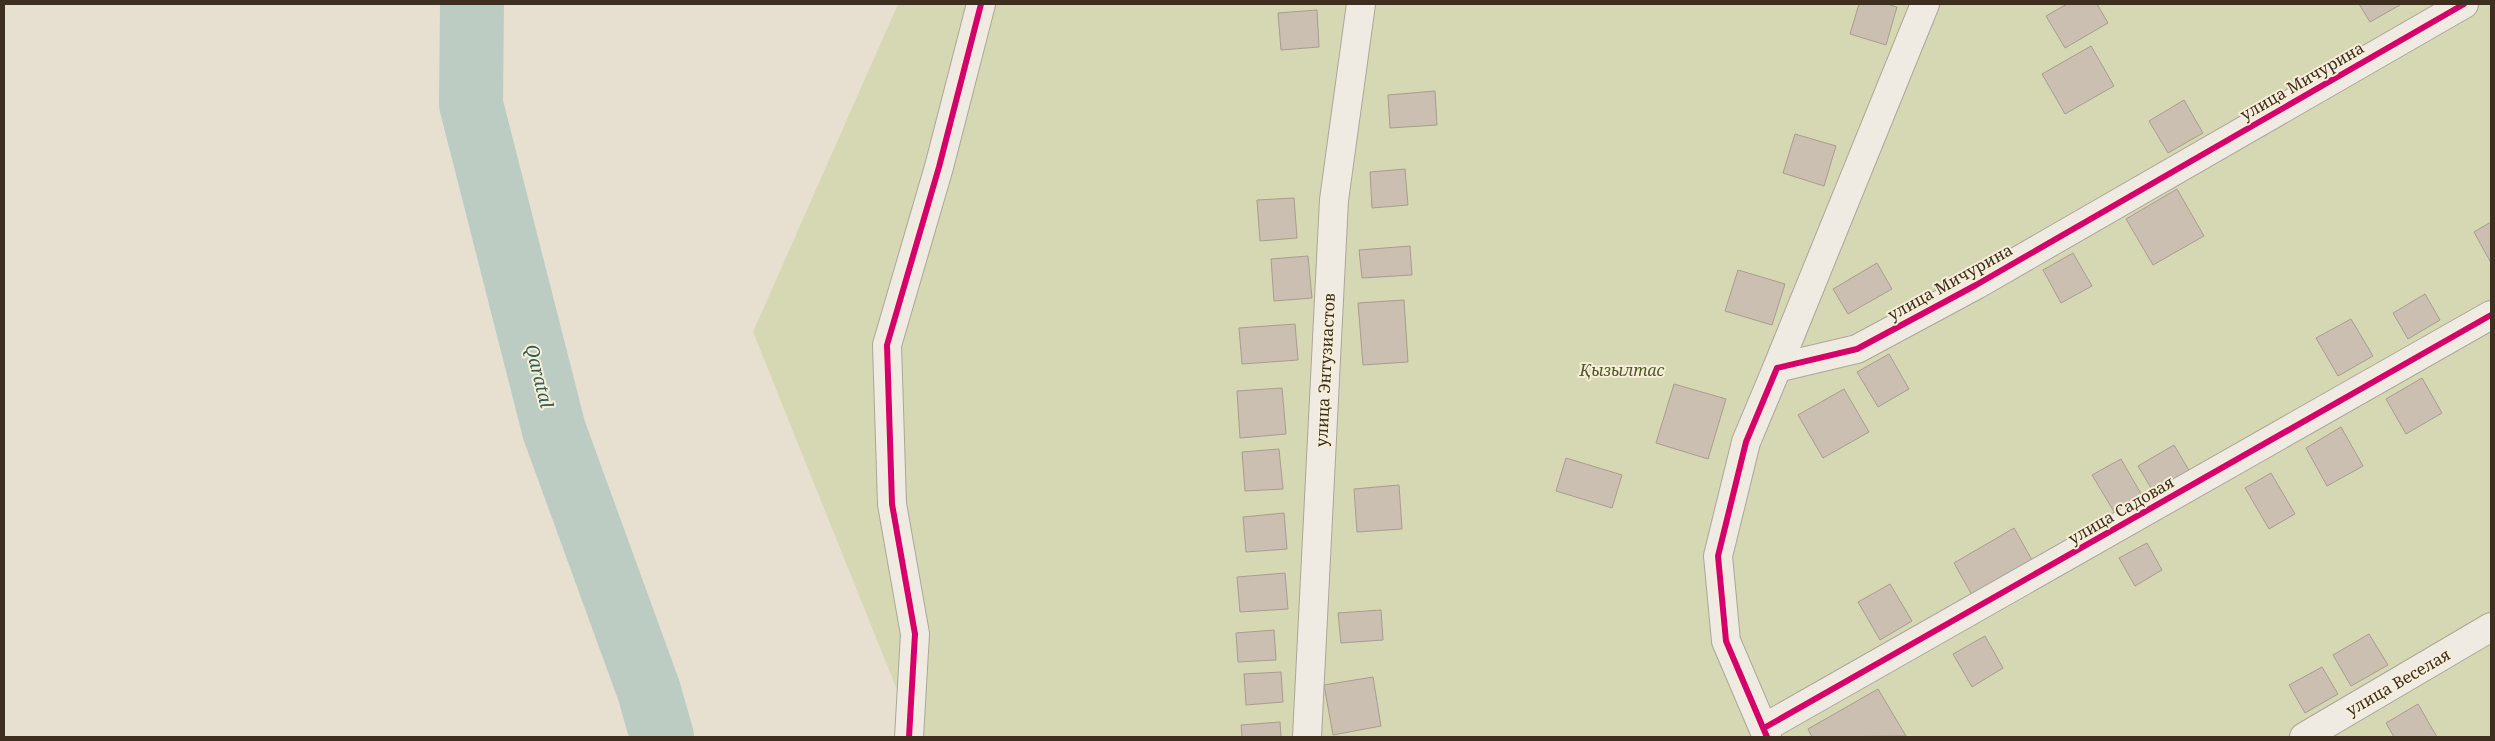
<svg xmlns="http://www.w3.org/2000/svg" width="2495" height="741" font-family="'Noto Serif',serif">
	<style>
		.green { fill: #d6d7b3 }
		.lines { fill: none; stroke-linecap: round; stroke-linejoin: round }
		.river { stroke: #bcccc2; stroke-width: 64 }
		.building { fill: #cbbfb2; stroke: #a89c90 }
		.minor-casing { stroke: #ada599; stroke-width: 30 }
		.minor { stroke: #efebe3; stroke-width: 28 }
		.cycleway-casing { stroke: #f7eed8; stroke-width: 9 }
		.cycleway { stroke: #d6006c; stroke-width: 6 }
		.labels { text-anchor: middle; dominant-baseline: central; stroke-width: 4; stroke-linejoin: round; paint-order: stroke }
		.street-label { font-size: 16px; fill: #3d2e20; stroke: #f7eed8 }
		.park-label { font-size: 16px; font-style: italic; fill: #4d5a26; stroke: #f7eed8 }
		.water-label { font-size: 18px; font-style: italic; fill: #2f5d5a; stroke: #f7eed8 }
	</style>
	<rect width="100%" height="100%" fill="#e7e0d1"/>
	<path class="green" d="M 898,4 L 2491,4 L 2491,737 L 916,737 L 753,332 Z"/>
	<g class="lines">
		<path class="river" d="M 472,4 L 471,104 L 554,430 L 649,691 L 662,737"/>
	</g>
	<g class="building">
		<path d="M 1859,4 L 1887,4 L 1897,7 L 1886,45 L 1850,34 Z"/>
		<path d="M 2067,4 L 2097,4 L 2108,23 L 2065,48 L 2046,16 Z"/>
		<path d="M 2359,4 L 2399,4 L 2400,5 L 2370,22 Z"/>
		<path d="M 1317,10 L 1319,47 L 1281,50 L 1278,13 Z"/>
		<path d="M 2091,46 L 2114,86 L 2065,114 L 2042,74 Z"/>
		<path d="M 1435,91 L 1437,125 L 1390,128 L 1388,95 Z"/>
		<path d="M 2184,100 L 2203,133 L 2168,153 L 2149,121 Z"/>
		<path d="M 1795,134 L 1836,146 L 1824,186 L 1783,173 Z"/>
		<path d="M 1405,169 L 1408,205 L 1372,208 L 1370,172 Z"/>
		<path d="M 2177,189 L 2204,236 L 2153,265 L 2126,219 Z"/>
		<path d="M 1294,198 L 1297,238 L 1260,241 L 1257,200 Z"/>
		<path d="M 2491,222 L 2491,263 L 2474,232 Z"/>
		<path d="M 1410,246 L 1412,275 L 1362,278 L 1359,250 Z"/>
		<path d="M 2073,253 L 2092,286 L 2061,303 L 2043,270 Z"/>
		<path d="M 1308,256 L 1312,298 L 1274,301 L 1271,259 Z"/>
		<path d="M 1877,263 L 1892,289 L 1848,314 L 1833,289 Z"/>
		<path d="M 1738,270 L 1785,284 L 1772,325 L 1725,311 Z"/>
		<path d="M 2425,294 L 2440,320 L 2408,339 L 2393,313 Z"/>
		<path d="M 1404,300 L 1408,362 L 1363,365 L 1358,303 Z"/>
		<path d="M 2351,319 L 2373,356 L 2338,376 L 2316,338 Z"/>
		<path d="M 1295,324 L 1298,360 L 1242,364 L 1239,328 Z"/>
		<path d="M 1889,354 L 1909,389 L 1878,407 L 1857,372 Z"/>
		<path d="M 2422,378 L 2442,413 L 2406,434 L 2386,399 Z"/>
		<path d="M 1674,384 L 1726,399 L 1708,459 L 1656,443 Z"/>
		<path d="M 1282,388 L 1286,434 L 1240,438 L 1237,391 Z"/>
		<path d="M 1844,389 L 1869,432 L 1823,458 L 1798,415 Z"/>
		<path d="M 2341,427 L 2363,466 L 2327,486 L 2306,448 Z"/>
		<path d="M 2174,445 L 2190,472 L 2154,493 L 2138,466 Z"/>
		<path d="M 1279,449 L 1283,489 L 1245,491 L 1242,452 Z"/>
		<path d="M 1566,458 L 1622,475 L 1612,508 L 1556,491 Z"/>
		<path d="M 2121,459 L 2144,499 L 2116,515 L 2092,475 Z"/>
		<path d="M 2271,473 L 2295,514 L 2269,529 L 2245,488 Z"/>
		<path d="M 1399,485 L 1402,529 L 1357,532 L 1354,489 Z"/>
		<path d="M 1284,513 L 1287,549 L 1246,552 L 1243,517 Z"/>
		<path d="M 2014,528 L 2032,560 L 1972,595 L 1954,563 Z"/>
		<path d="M 2147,543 L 2162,570 L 2135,586 L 2119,558 Z"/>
		<path d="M 1285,573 L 1288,609 L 1240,612 L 1237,577 Z"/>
		<path d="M 1890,584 L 1912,621 L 1880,640 L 1858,602 Z"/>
		<path d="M 1381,610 L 1383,640 L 1341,643 L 1338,613 Z"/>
		<path d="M 1274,630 L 1276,660 L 1238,662 L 1236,633 Z"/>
		<path d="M 2369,634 L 2388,665 L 2351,686 L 2333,655 Z"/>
		<path d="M 1985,636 L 2003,668 L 1972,687 L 1953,654 Z"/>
		<path d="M 2322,667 L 2338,694 L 2305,713 L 2289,685 Z"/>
		<path d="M 1281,672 L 1283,702 L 1246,705 L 1244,674 Z"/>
		<path d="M 1373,677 L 1381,726 L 1333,735 L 1324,685 Z"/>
		<path d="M 1878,689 L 1906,736 L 1812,737 L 1808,729 Z"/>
		<path d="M 2418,704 L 2437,737 L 2394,737 L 2386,723 Z"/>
		<path d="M 1280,722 L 1281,737 L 1242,737 L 1241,725 Z"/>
	</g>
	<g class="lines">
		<g class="minor-casing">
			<g id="minor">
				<path d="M 1777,368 L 1925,4"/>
				<path d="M 1764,728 L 2491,315"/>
				<path d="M 909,737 L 915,634 L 892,504 L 887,345 L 939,167 L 981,4"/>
				<path d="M 1307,737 L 1334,200 L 1361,4"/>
				<path d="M 1767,737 L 1726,641 L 1718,556 L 1746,442 L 1777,368 L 1857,349 L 1976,285 L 2464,4"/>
				<path d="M 2304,737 L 2491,627"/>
			</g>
		</g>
		<use href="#minor" class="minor"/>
		<g class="cycleway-casing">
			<g id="cycleway">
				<path d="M 1764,728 L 2491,315"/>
				<path d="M 909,737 L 915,634 L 892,504 L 887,345 L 939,167 L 981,4"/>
				<path d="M 1767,737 L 1726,641 L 1718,556 L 1746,442 L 1777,368 L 1857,349 L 1976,285 L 2464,4"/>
			</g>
		</g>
		<use href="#cycleway" class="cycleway"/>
	</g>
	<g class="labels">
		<g class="street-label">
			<text transform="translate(2302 81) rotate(-30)">улица Мичурина</text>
			<text transform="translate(1950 282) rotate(-29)">улица Мичурина</text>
			<text transform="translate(1325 370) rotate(-87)">улица Энтузиастов</text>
			<text transform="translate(2121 510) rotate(-30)">улица Садовая</text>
			<text transform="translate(2398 682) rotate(-30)">улица Веселая</text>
		</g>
		<g class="park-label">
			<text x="1622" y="370">Қызылтас</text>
		</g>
		<g class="water-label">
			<text transform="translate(540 376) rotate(76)">Qaratal</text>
		</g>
	</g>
	<rect width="2495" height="741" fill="none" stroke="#3d2e20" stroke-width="10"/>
</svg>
